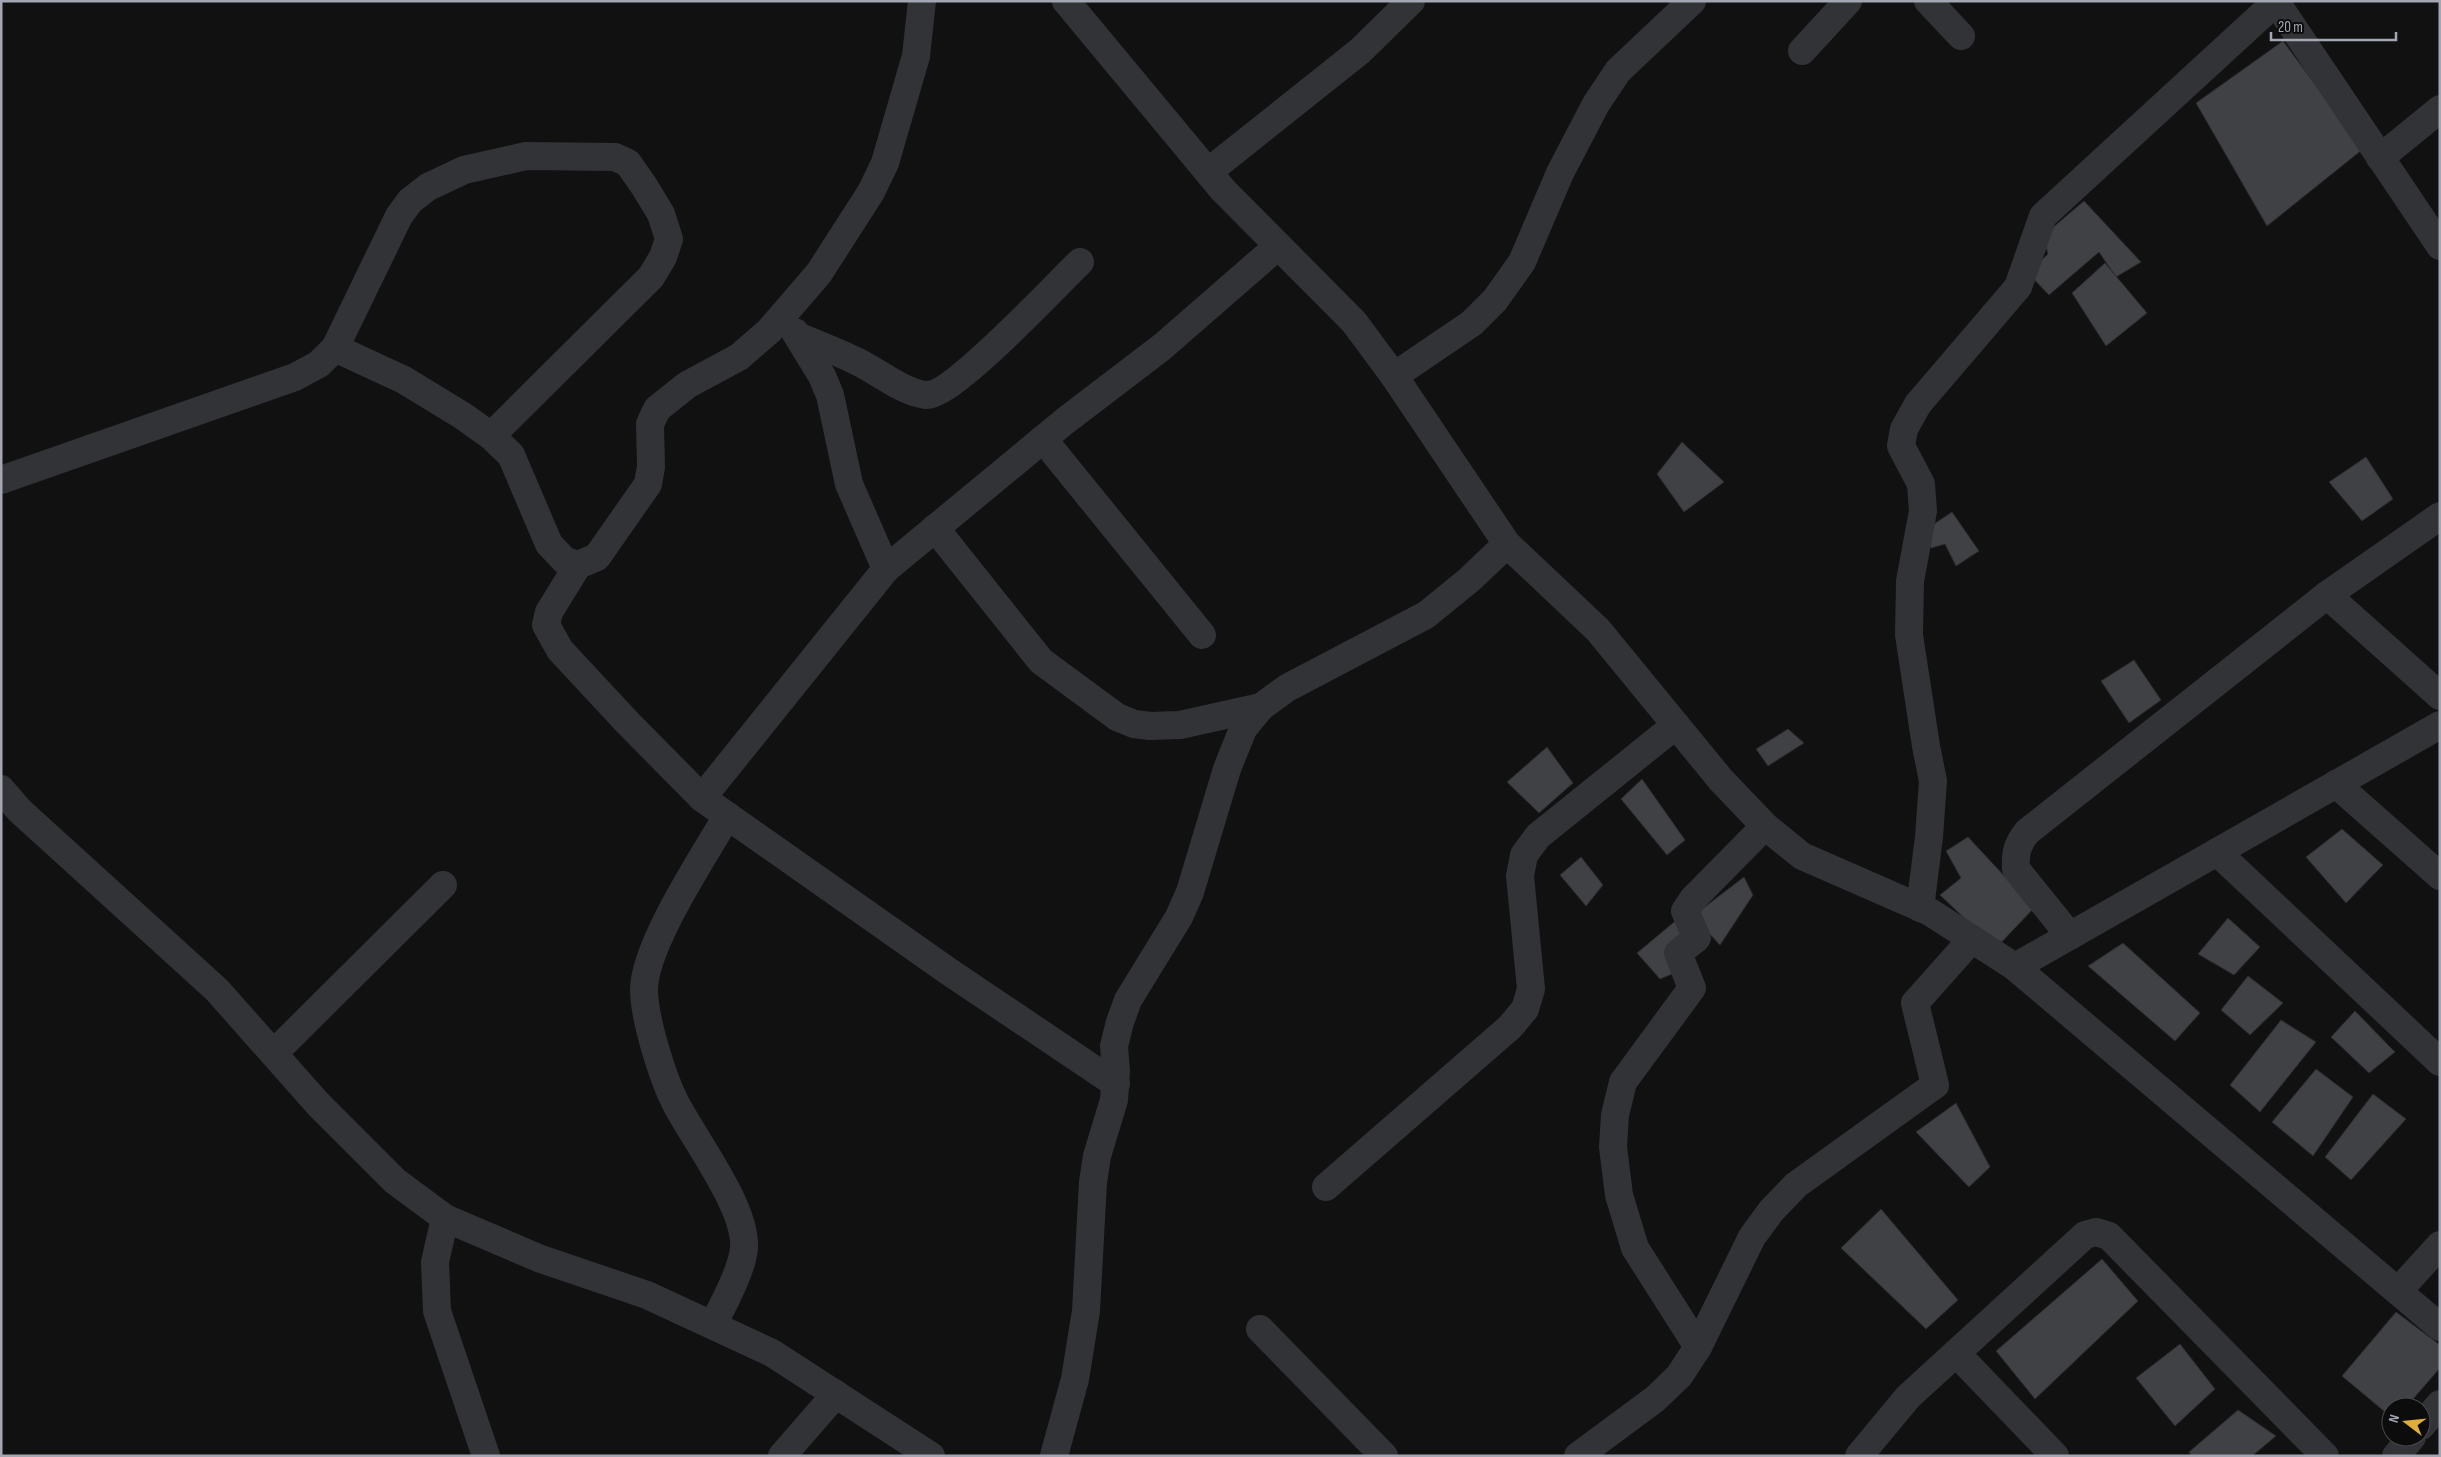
<svg xmlns="http://www.w3.org/2000/svg" width="2441" height="1457" font-family="'Sofia Sans Condensed',sans-serif">
	<style>
		.building { fill: #404145; stroke: #2b2b2e }
		.lines { fill: none; stroke-linecap: round; stroke-linejoin: round }
		.minor { stroke: #323337; stroke-width: 28 }
	</style>
	<rect width="100%" height="100%" fill="#111112"/>
	<g class="building">
		<path d="M 2283,41 L 2363,149 L 2267,226 L 2196,103 Z"/>
		<path d="M 2084,201 L 2141,262 L 2116,277 L 2099,252 L 2049,295 L 2028,273 L 2048,254 L 2043,236 Z"/>
		<path d="M 2105,263 L 2147,313 L 2106,346 L 2072,293 Z"/>
		<path d="M 1682,442 L 1724,482 L 1684,512 L 1657,474 Z"/>
		<path d="M 2366,457 L 2393,499 L 2362,521 L 2329,482 Z"/>
		<path d="M 1952,512 L 1979,551 L 1956,566 L 1945,544 L 1931,548 L 1922,532 Z"/>
		<path d="M 2134,660 L 2161,700 L 2129,723 L 2101,681 Z"/>
		<path d="M 1788,729 L 1804,743 L 1768,766 L 1756,749 Z"/>
		<path d="M 1547,747 L 1573,783 L 1539,813 L 1507,782 Z"/>
		<path d="M 1642,779 L 1685,840 L 1667,855 L 1621,799 Z"/>
		<path d="M 2342,829 L 2383,865 L 2346,903 L 2306,857 Z"/>
		<path d="M 1968,837 L 2034,908 L 1996,948 L 1940,895 L 1961,878 L 1946,851 Z"/>
		<path d="M 1581,857 L 1603,885 L 1586,906 L 1560,875 Z"/>
		<path d="M 1744,877 L 1753,895 L 1720,945 L 1693,916 Z"/>
		<path d="M 1679,918 L 1689,936 L 1679,971 L 1660,979 L 1637,953 Z"/>
		<path d="M 2228,918 L 2260,947 L 2234,975 L 2198,954 Z"/>
		<path d="M 2123,943 L 2200,1013 L 2175,1041 L 2088,966 Z"/>
		<path d="M 2248,976 L 2283,1003 L 2250,1035 L 2221,1010 Z"/>
		<path d="M 2355,1011 L 2395,1052 L 2369,1073 L 2331,1037 Z"/>
		<path d="M 2281,1020 L 2316,1042 L 2260,1112 L 2230,1085 Z"/>
		<path d="M 2316,1069 L 2353,1097 L 2313,1156 L 2272,1122 Z"/>
		<path d="M 2373,1094 L 2406,1119 L 2351,1180 L 2325,1157 Z"/>
		<path d="M 1956,1103 L 1990,1167 L 1969,1187 L 1916,1132 Z"/>
		<path d="M 1881,1209 L 1958,1300 L 1926,1329 L 1841,1248 Z"/>
		<path d="M 2102,1259 L 2138,1301 L 2035,1399 L 1996,1351 Z"/>
		<path d="M 2396,1312 L 2440,1345 L 2440,1368 L 2406,1407 L 2391,1407 L 2391,1417 L 2342,1376 Z"/>
		<path d="M 2180,1344 L 2215,1389 L 2175,1426 L 2136,1378 Z"/>
		<path d="M 2238,1410 L 2276,1436 L 2252,1456 L 2191,1456 L 2189,1452 Z"/>
	</g>
	<g class="lines">
		<g class="minor">
			<path d="M 1066,1 L 1223,190 L 1354,322 L 1394,376 L 1507,544 L 1598,630 L 1721,780 L 1765,826 L 1802,856 L 1930,912 L 2015,967"/>
			<path d="M 1928,1 L 1961,36"/>
			<path d="M 2276,2 L 2440,246"/>
			<path d="M 1802,51 L 1848,1"/>
			<path d="M 2380,158 L 2440,109"/>
			<path d="M 1208,172 L 1360,51 L 1411,1"/>
			<path d="M 795,332 L 822,376 L 830,395 L 849,484 L 886,569"/>
			<path d="M 798,336 C 816,344 836,351 854,360 C 875,369 903,393 926,395 C 953,396 1056,285 1080,262"/>
			<path d="M 335,348 L 404,380 L 463,416 L 491,436 L 511,455 L 549,544 L 565,561 L 578,565 L 597,557 L 648,484 L 651,467 L 650,424 L 657,409 L 687,385 L 739,357 L 769,331 L 819,273 L 871,192 L 885,163 L 916,56 L 922,1"/>
			<path d="M 1394,376 L 1472,323 L 1495,300 L 1522,262 L 1560,173 L 1596,104 L 1618,71 L 1692,1"/>
			<path d="M 1043,439 L 1202,635"/>
			<path d="M 1,480 L 295,377 L 319,364 L 335,348 L 399,216 L 410,201 L 428,187 L 464,170 L 526,156 L 615,157 L 628,163 L 644,186 L 661,214 L 669,239 L 663,257 L 651,277 L 491,436"/>
			<path d="M 935,528 L 1041,661 L 1117,717 L 1134,724 L 1150,726 L 1180,725 L 1261,707"/>
			<path d="M 578,565 L 549,612 L 546,625 L 560,650 L 627,722 L 702,798 L 948,971 L 1116,1084"/>
			<path d="M 2327,595 L 2440,696"/>
			<path d="M 2440,725 L 2015,967 L 2440,1327"/>
			<path d="M 2336,784 L 2440,876"/>
			<path d="M 1,789 L 19,810 L 217,990 L 318,1104 L 395,1181 L 445,1218 L 541,1259 L 647,1295 L 772,1353 L 931,1456"/>
			<path d="M 702,798 L 886,569 L 1065,421 L 1162,347 L 1278,246"/>
			<path d="M 2217,852 L 2440,1062"/>
			<path d="M 1920,908 L 1929,837 L 1933,781 L 1926,746 L 1909,635 L 1910,581 L 1923,511 L 1921,484 L 1901,446 L 1904,429 L 1918,404 L 2018,287 L 2043,216 L 2277,1"/>
			<path d="M 2070,936 L 2016,869 C 2015,853 2017,845 2027,832 L 2327,595 L 2440,516"/>
			<path d="M 274,1053 L 443,885"/>
			<path d="M 1326,1187 L 1510,1027 L 1525,1009 L 1531,989 L 1520,876 L 1524,855 L 1538,836 L 1676,725"/>
			<path d="M 445,1218 L 435,1262 L 437,1311 L 486,1456"/>
			<path d="M 2399,1290 L 2440,1245"/>
			<path d="M 713,1325 C 723,1304 742,1271 744,1248 C 747,1208 694,1139 675,1102 C 662,1076 644,1018 644,989 C 645,944 703,858 727,816"/>
			<path d="M 1260,1329 L 1384,1456"/>
			<path d="M 1698,1347 L 1635,1248 L 1619,1195 L 1613,1147 L 1615,1115 L 1623,1082 L 1692,988 L 1678,953 L 1697,938 L 1685,911 L 1693,899 L 1765,826"/>
			<path d="M 1956,1353 L 2055,1456"/>
			<path d="M 2421,1426 L 2440,1404"/>
			<path d="M 782,1456 L 836,1394"/>
			<path d="M 1054,1456 L 1075,1379 L 1086,1311 L 1093,1182 L 1097,1156 L 1114,1100 L 1116,1071 L 1114,1046 L 1120,1022 L 1128,1000 L 1179,917 L 1190,892 L 1227,769 L 1243,729 L 1261,707 L 1287,688 L 1426,615 L 1469,580 L 1507,544"/>
			<path d="M 1578,1456 L 1655,1399 L 1679,1376 L 1698,1347 L 1752,1237 L 1771,1211 L 1796,1185 L 1935,1085 L 1915,1003 L 1972,939"/>
			<path d="M 1859,1456 L 1908,1397 L 2085,1235 L 2096,1232 L 2109,1236 L 2325,1456"/>
			<path d="M 2396,1456 L 2412,1437"/>
		</g>
	</g>
	<rect width="2441" height="1457" fill="none" stroke="#a3a7b1" stroke-width="5"/>
	<g transform="translate(2406 1422) rotate(286)"><circle r="24" fill="#0c0c0d" stroke="#484a4f"/>
	<path d="M0-4L9 19L0 12L-9 19Z" fill="#e0ac3b"/>
	<text y="-8" font-size="14" font-weight="bold" text-anchor="middle" fill="#a3a7b1">N</text>
	</g>
	<path d="M2271 32v8h125v-8" fill="none" stroke="#a3a7b1" stroke-width="2.5"/>
	<text x="2278" y="32" font-size="15" fill="#a3a7b1" stroke="#0c0c0d" stroke-width="4" paint-order="stroke">20 m</text>
</svg>
